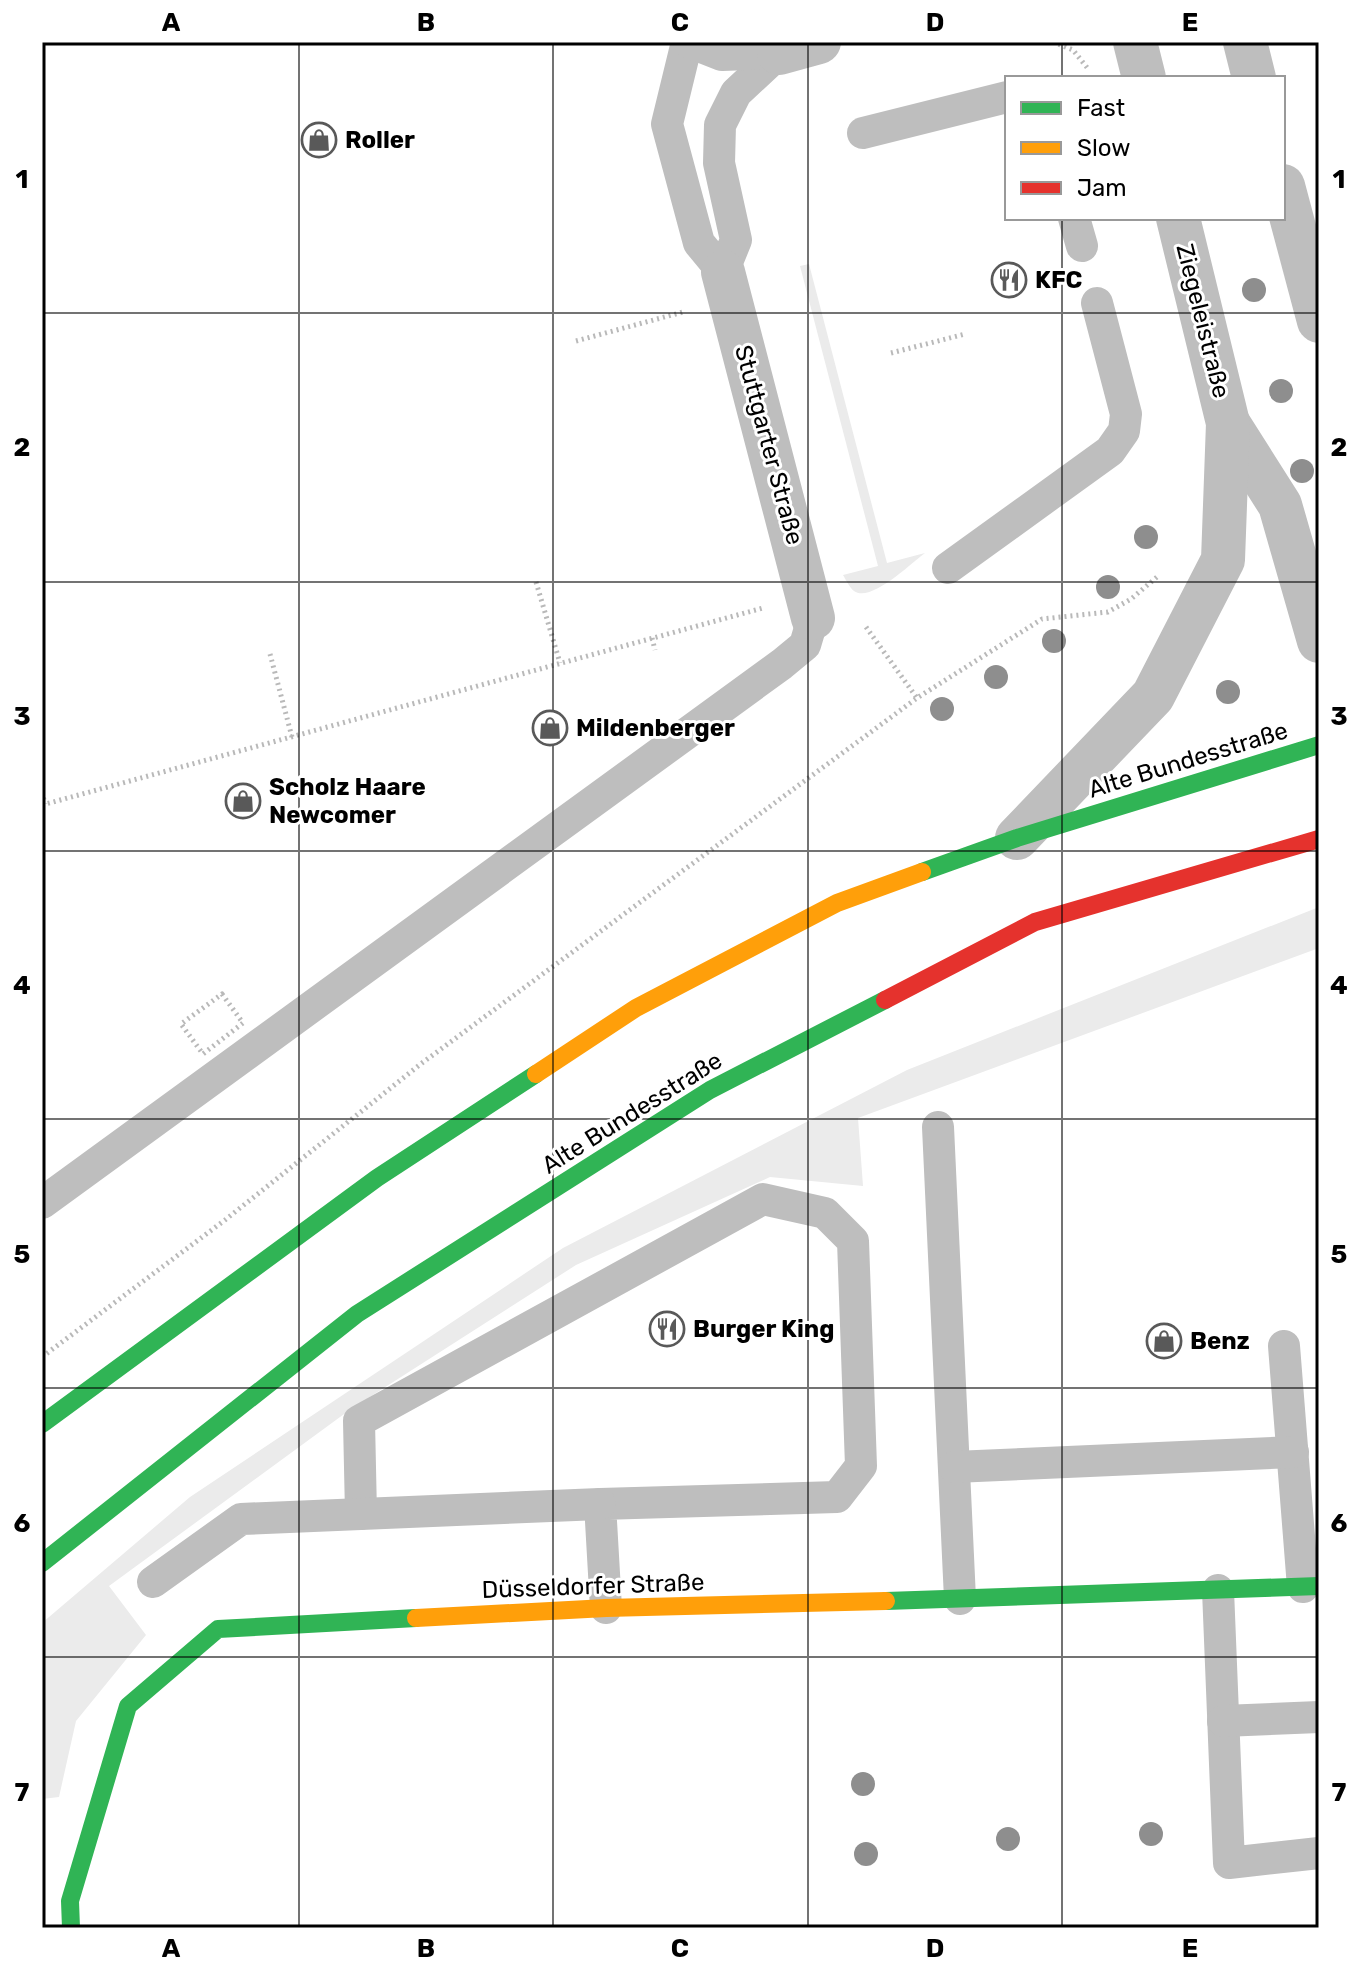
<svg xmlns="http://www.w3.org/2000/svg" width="1361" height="1970" font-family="Rubik,sans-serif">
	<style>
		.grass { fill: #ebebeb }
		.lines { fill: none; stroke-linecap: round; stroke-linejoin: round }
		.path { stroke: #b9b9b9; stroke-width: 5; stroke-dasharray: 2 4; stroke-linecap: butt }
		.lane { stroke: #bebebe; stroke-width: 32 }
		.street { stroke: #bebebe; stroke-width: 44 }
		.fast { stroke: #30b455; stroke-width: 18 }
		.slow { stroke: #ff9f0a; stroke-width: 18 }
		.jam { stroke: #e5322d; stroke-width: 18 }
		.tree { fill: #8e8e8e }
		.grid { fill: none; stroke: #000; stroke-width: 2; stroke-opacity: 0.55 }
		.labels { text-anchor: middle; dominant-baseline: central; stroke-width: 6; stroke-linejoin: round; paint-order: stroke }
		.poi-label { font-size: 24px; font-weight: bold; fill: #000; stroke: #fff; text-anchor: start }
		.street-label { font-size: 24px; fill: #000; stroke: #fff }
		.neatline { fill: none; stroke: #000; stroke-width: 3 }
		.grid-label { font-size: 26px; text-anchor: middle; font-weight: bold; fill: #000 }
	</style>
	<rect width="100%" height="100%" fill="#fff"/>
	<g class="grass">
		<path d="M 809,264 L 887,563 L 925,553 C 910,564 871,603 854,591 C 850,588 846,580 843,575 L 878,566 L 800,266 Z"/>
		<path d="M 1319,907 L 1319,948 L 858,1118 L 863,1186 L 770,1177 L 576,1265 L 351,1409 L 109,1586 L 146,1635 L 76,1721 L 59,1797 L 42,1799 L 42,1623 L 190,1497 L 563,1248 L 907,1070 Z"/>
	</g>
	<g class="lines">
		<g class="path">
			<path d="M 1053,42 L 1073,50 L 1089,70"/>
			<path d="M 576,341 L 683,312"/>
			<path d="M 891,353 L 965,334"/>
			<path d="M 536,582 L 560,663"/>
			<path d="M 866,627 L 917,698"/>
			<path d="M 652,638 L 655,650"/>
			<path d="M 270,654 L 292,737"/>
			<path d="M 42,792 L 45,804"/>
			<path d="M 42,805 L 763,608"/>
			<path d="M 222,994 L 243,1023 L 203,1054 L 181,1024 Z"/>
			<path d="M 42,1357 L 225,1220 L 422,1063 L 917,698 L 1042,619 L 1108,612 L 1131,599 L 1157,577"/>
		</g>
		<g class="lane">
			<path d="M 687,42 L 667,124 L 699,243 L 723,272 L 736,240 L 719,163 L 720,125 L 736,93 L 779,53"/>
			<path d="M 689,42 L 722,55 L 779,53"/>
			<path d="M 863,133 L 1007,97"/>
			<path d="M 1074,218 L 1082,246"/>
			<path d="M 948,568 L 1110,451 L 1124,431 L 1126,414 L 1097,303"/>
			<path d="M 938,1127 L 960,1599"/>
			<path d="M 42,1203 L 782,664 L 805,645 L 813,618"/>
			<path d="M 1284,1346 L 1303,1587"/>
			<path d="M 954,1467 L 1293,1452"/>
			<path d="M 361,1514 L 359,1421 L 763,1199 L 825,1213 L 853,1241 L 861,1466 L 837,1497 L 600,1504 L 606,1608"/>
			<path d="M 153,1582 L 241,1519 L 600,1504"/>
			<path d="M 1218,1590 L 1229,1863 L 1319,1853"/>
			<path d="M 1223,1721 L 1319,1717"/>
		</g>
		<g class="street">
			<path d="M 1135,42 L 1144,78"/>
			<path d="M 1245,42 L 1254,78"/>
			<path d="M 779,53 L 819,42"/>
			<path d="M 1283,186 L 1319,321"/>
			<path d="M 723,272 L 813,618"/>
			<path d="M 1228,423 L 1280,505 L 1319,641"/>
			<path d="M 1017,838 L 1153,696 L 1223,560 L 1228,423 L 1178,218"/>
		</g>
		<g class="fast">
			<path d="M 922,872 L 1017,838 L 1319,745"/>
			<path d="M 42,1424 L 377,1178 L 536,1074"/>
			<path d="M 42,1563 L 357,1314 L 710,1090 L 885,1000"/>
			<path d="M 886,1601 L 1319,1586"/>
			<path d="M 71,1928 L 70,1901 L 128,1706 L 218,1629 L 416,1618"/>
		</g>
		<g class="slow">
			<path d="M 536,1074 L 636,1008 L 837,903 L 922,872"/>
			<path d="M 416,1618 L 606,1608 L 886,1601"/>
		</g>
		<path class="jam" d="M 885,1000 L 1035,922 L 1319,839"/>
	</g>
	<g class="tree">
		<circle cx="1254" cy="290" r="12"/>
		<circle cx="1281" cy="391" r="12"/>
		<circle cx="1302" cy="471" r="12"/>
		<circle cx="1146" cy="537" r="12"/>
		<circle cx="1108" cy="587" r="12"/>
		<circle cx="1054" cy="641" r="12"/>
		<circle cx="996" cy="677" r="12"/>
		<circle cx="1228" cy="692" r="12"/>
		<circle cx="942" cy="709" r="12"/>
		<circle cx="863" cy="1784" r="12"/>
		<circle cx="1151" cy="1834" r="12"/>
		<circle cx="1008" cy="1839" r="12"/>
		<circle cx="866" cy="1854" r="12"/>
	</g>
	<path class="grid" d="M 299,42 L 299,1928M 553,42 L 553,1928M 808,42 L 808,1928M 1062,42 L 1062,78M 1062,218 L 1062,1928M 42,313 L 1319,313M 42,582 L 1319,582M 42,851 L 1319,851M 42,1119 L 1319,1119M 42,1388 L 1319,1388M 42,1657 L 1319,1657"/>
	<defs>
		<g id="shop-ring" transform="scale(1.8)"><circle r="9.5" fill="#fff" stroke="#595959" stroke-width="1.5"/><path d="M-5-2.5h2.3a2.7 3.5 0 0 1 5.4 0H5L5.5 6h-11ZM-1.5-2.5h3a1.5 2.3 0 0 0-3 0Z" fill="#595959"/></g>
		<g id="restaurant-ring" transform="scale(1.8)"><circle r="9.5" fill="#fff" stroke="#595959" stroke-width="1.5"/><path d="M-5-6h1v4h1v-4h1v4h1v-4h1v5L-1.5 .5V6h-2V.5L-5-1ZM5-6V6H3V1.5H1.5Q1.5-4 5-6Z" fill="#595959"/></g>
	</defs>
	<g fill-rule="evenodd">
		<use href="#shop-ring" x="319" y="140"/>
		<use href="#restaurant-ring" x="1009" y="280"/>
		<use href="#shop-ring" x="550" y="728"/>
		<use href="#shop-ring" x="243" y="801"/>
		<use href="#restaurant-ring" x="667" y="1329"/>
		<use href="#shop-ring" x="1164" y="1341"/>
	</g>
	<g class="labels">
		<g class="poi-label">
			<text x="345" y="140">Roller</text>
			<text x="1035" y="280">KFC</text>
			<text x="576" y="728">Mildenberger</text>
			<text x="269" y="787">Scholz Haare<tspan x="269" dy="28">Newcomer</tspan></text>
			<text x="693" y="1329">Burger King</text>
			<text x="1190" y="1341">Benz</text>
		</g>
		<g class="street-label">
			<text transform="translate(1203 321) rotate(76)">Ziegeleistraße</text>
			<text transform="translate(769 445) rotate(75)">Stuttgarter Straße</text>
			<text transform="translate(1188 760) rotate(-17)">Alte Bundesstraße</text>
			<text transform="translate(632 1113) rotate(-32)">Alte Bundesstraße</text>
			<text transform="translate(593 1586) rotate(-2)">Düsseldorfer Straße</text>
		</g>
	</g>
	<rect width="1361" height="1970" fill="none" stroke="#ffffff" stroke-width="88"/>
	<rect x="1005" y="76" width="280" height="144" fill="#ffffff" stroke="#999999" stroke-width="2"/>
	<rect x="1021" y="102" width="40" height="12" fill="#30b455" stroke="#999999" stroke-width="2"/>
	<text x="1077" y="116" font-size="24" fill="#000000">Fast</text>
	<rect x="1021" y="142" width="40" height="12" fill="#ff9f0a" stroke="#999999" stroke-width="2"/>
	<text x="1077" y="156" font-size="24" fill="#000000">Slow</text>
	<rect x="1021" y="182" width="40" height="12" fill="#e5322d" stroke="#999999" stroke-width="2"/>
	<text x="1077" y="196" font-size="24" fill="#000000">Jam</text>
	<rect x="44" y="44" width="1273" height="1882" class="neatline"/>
	<g class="grid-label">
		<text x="171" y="31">A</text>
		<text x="426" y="31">B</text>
		<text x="680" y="31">C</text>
		<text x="935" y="31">D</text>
		<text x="1190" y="31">E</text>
		<text x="22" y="188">1</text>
		<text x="1339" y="188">1</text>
		<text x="22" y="456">2</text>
		<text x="1339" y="456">2</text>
		<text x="22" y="725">3</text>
		<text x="1339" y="725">3</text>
		<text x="22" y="994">4</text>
		<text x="1339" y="994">4</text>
		<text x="22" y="1263">5</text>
		<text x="1339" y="1263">5</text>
		<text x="22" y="1532">6</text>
		<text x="1339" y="1532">6</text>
		<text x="22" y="1801">7</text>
		<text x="1339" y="1801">7</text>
		<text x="171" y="1957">A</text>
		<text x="426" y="1957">B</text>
		<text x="680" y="1957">C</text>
		<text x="935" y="1957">D</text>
		<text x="1190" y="1957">E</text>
	</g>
</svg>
